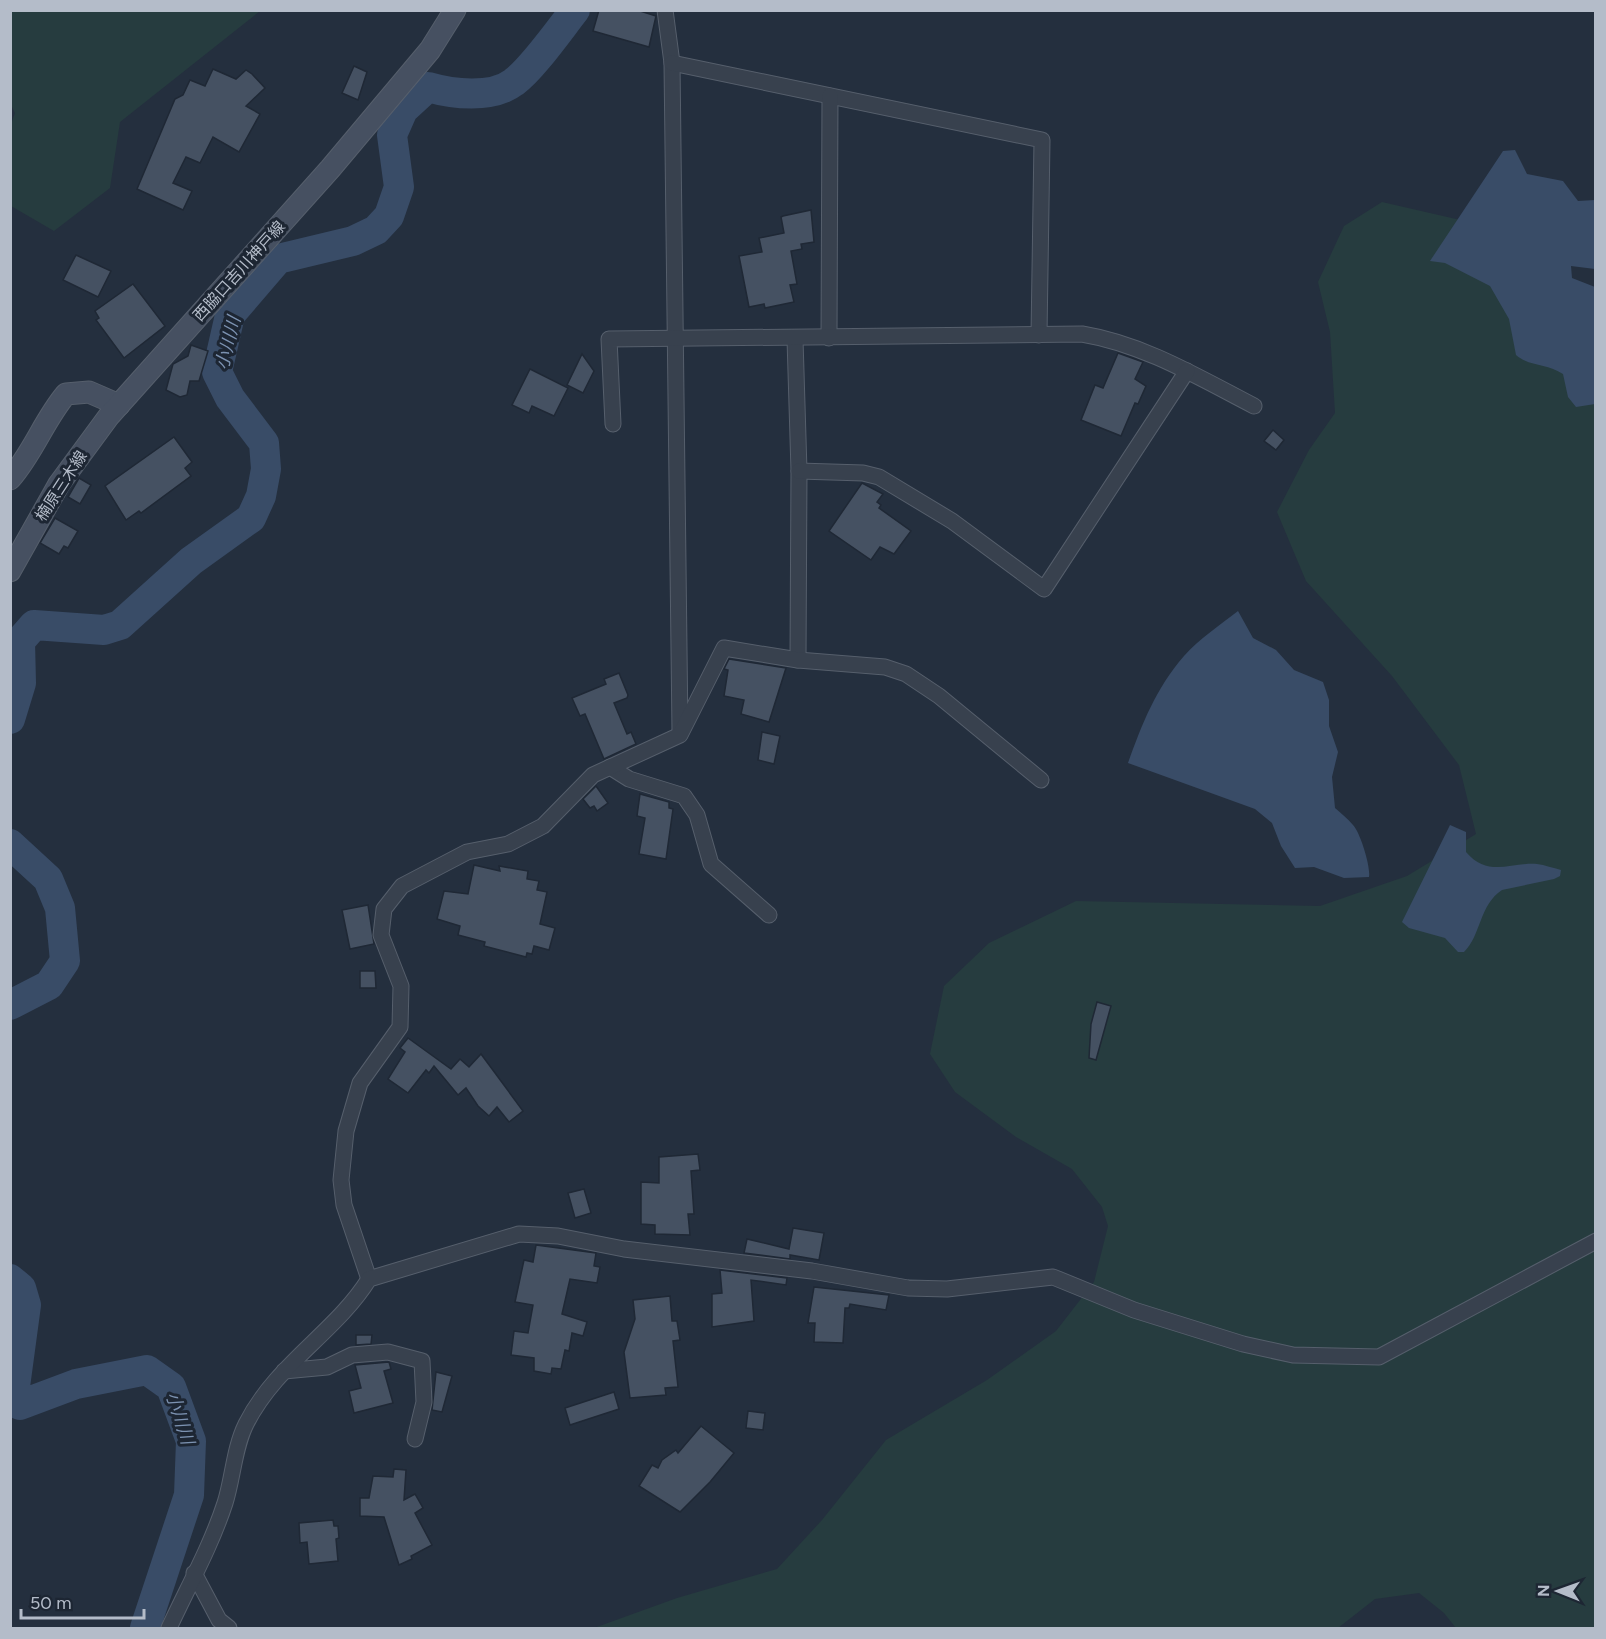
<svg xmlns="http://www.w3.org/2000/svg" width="1606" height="1639" font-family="Figtree,'Noto Sans JP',sans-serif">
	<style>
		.green { fill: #263c3f }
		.water { fill: #394c67 }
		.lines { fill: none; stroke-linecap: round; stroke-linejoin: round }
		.river { stroke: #394c67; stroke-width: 30 }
		.building { fill: #455162; stroke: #1f2835; stroke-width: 1.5 }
		.minor-casing { stroke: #565f6c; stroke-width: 17 }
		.secondary-casing { stroke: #565f6c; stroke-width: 23 }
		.minor { stroke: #38414e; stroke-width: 15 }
		.secondary { stroke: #465061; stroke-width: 21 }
		.labels { text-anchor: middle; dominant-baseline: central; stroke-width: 6; stroke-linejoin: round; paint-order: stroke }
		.street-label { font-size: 16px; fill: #b4bcc9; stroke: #1d2633 }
		.water-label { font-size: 18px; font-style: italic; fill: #7c92b1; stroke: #1d2633 }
	</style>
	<rect width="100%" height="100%" fill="#242f3e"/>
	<g class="green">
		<path d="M 11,10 L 260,10 L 260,11 L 120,122 L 110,188 L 54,231 L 11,206 L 11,124 L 15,113 L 11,105 Z"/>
		<path d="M 1382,202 L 1469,222 L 1595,314 L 1595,1628 L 1456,1628 L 1444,1613 L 1419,1593 L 1375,1599 L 1338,1628 L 594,1628 L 677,1598 L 777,1569 L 822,1520 L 886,1440 L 987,1380 L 1056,1331 L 1094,1282 L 1108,1226 L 1102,1207 L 1072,1169 L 1016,1137 L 955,1092 L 930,1054 L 944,986 L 989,943 L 1076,901 L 1320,906 L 1407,876 L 1476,834 L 1459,765 L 1392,676 L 1306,581 L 1277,512 L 1309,450 L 1335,413 L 1330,332 L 1318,282 L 1344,226 Z"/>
	</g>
	<g class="water">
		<path d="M 1515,150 L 1527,174 L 1563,181 L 1578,201 L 1595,200 L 1595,269 L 1571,266 L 1572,278 L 1595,287 L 1595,404 L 1576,407 L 1568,397 L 1563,374 C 1547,363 1530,367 1516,355 L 1509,319 L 1490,286 L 1445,263 L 1430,261 L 1503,151 Z"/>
		<path d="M 1238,611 L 1253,638 L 1276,650 L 1294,670 L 1323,682 L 1329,700 L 1329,726 L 1338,752 L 1332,777 L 1335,808 C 1341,813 1348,819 1353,825 C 1360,832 1371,867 1369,877 L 1344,878 L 1314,867 L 1295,868 L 1281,846 L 1272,823 L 1255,809 L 1128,763 C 1142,724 1156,688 1184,656 C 1199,639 1220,625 1238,611 Z"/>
		<path d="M 1450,825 L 1466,832 L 1466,852 C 1488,878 1511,862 1537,864 C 1545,865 1553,868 1561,870 L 1560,876 L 1554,879 L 1502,890 C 1479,905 1481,936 1464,952 L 1458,952 L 1445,938 L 1409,928 L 1402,922 Z"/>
	</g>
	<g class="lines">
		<g class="river">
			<path d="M 10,719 L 21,683 L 20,641 L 34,625 L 104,630 L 120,625 L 191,561 L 251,518 L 261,496 L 266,469 L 264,443 L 230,398 L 217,372 L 230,315 L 278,259 L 353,241 L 376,230 L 389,216 L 399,187 L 392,135 L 403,110 L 428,87 C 452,94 492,99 514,82 C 532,69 560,29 575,10"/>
			<path d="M 10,844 L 48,879 L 60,908 L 65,961 L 49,985 L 10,1005"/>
			<path d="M 10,1279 L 21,1288 L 26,1305 L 14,1394 L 20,1405 L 76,1384 L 147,1370 L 171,1387 L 191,1441 L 189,1495 L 145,1628"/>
		</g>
	</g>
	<g class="building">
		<path d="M 599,10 L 637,10 L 656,16 L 649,47 L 593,31 Z"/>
		<path d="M 354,66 L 367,72 L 358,100 L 342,93 Z"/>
		<path d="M 213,69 L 236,79 L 246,70 L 252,74 L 265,88 L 246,106 L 260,114 L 239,152 L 213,137 L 200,163 L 186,157 L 173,183 L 192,191 L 183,210 L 137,189 L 175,99 L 183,95 L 190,80 L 205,86 Z"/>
		<path d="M 811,210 L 814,242 L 801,244 L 802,249 L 791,251 L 797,284 L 790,285 L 794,302 L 765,308 L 764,304 L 749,307 L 739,256 L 762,252 L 759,238 L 784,233 L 781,217 L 783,216 Z"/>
		<path d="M 76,255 L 111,271 L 98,297 L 63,280 Z"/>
		<path d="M 133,284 L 165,326 L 124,358 L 96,320 L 99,318 L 95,311 Z"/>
		<path d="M 191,345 L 208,351 L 199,381 L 190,381 L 187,395 L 180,397 L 166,390 L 173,364 L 188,356 Z"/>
		<path d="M 1118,353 L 1143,362 L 1135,379 L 1146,386 L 1138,404 L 1135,403 L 1121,436 L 1081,420 L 1095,385 L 1103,388 Z"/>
		<path d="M 582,354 L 594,371 L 583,393 L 567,385 Z"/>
		<path d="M 530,369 L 568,388 L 554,416 L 532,406 L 529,413 L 512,405 Z"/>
		<path d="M 1273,430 L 1284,440 L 1276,450 L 1264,441 Z"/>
		<path d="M 174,437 L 192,462 L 185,468 L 191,476 L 141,513 L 139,511 L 126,520 L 105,486 Z"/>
		<path d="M 79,478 L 91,485 L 80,504 L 68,497 Z"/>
		<path d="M 862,483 L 883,494 L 877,502 L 881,505 L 879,508 L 911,531 L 894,554 L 880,547 L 871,560 L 829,531 Z"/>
		<path d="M 55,518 L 78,531 L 68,548 L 64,546 L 59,554 L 40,543 Z"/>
		<path d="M 729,659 L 786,668 L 769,722 L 741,714 L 744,700 L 724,696 L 728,670 L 724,669 Z"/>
		<path d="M 619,673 L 628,695 L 627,698 L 614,703 L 627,734 L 631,732 L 636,744 L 604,759 L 585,714 L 580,716 L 572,698 L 606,684 L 604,679 Z"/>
		<path d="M 762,732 L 780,736 L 774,764 L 758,760 Z"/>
		<path d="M 596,786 L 608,803 L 597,811 L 594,806 L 590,808 L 583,799 Z"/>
		<path d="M 640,794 L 669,802 L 669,808 L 673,809 L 666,859 L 639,854 L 645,818 L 637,816 Z"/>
		<path d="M 474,865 L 500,871 L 499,866 L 528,871 L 527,879 L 539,881 L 537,890 L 547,892 L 540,924 L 555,928 L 549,950 L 534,946 L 532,954 L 527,953 L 526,957 L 484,946 L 485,942 L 458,935 L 460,926 L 437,919 L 444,891 L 468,894 Z"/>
		<path d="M 368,905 L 374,944 L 350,949 L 342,910 Z"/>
		<path d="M 360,971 L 375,971 L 376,988 L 360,988 Z"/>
		<path d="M 1097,1002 L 1111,1006 L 1096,1060 L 1089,1058 L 1091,1024 Z"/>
		<path d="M 408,1038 L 451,1069 L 460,1059 L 469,1067 L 481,1054 L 523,1111 L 509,1122 L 497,1107 L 489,1116 L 478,1106 L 466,1088 L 458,1095 L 434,1066 L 429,1073 L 426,1070 L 408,1093 L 388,1079 L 405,1052 L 400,1048 Z"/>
		<path d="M 698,1154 L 700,1170 L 691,1171 L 694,1214 L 688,1214 L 690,1235 L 655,1234 L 655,1225 L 641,1224 L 641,1182 L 659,1183 L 659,1157 Z"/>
		<path d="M 584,1189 L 591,1213 L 575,1218 L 568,1193 Z"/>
		<path d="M 793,1228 L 824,1233 L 819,1260 L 790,1255 L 790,1259 L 744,1253 L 747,1239 L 789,1249 Z"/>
		<path d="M 536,1245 L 596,1253 L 594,1266 L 600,1267 L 597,1283 L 570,1279 L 562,1314 L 587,1322 L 583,1336 L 572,1333 L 569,1351 L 565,1350 L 561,1369 L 552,1368 L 551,1374 L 534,1371 L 534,1358 L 511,1355 L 514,1331 L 528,1333 L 533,1305 L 515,1302 L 524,1260 L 533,1262 Z"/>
		<path d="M 720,1270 L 787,1278 L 786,1285 L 751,1280 L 754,1321 L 712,1327 L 712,1294 L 722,1293 Z"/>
		<path d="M 814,1287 L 889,1295 L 886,1310 L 850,1304 L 849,1308 L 845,1308 L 843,1343 L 814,1342 L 815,1323 L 808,1323 Z"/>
		<path d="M 670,1296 L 672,1321 L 677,1321 L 680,1340 L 673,1341 L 678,1387 L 665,1388 L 666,1395 L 630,1398 L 624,1352 L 635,1319 L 633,1300 Z"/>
		<path d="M 356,1335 L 372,1335 L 371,1344 L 356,1345 Z"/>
		<path d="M 389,1362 L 391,1369 L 384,1371 L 393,1403 L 354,1413 L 349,1391 L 361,1388 L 355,1365 Z"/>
		<path d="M 436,1372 L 452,1376 L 442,1412 L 432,1410 Z"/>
		<path d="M 614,1392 L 619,1409 L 570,1425 L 565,1408 Z"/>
		<path d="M 748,1411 L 765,1413 L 763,1430 L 746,1428 Z"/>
		<path d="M 701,1426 L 734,1453 L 710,1482 L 680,1512 L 639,1486 L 652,1465 L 658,1468 L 662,1460 L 676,1450 L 678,1453 Z"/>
		<path d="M 394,1469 L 406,1470 L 404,1500 L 415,1494 L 423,1508 L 415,1513 L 432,1545 L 411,1556 L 412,1559 L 399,1565 L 384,1517 L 360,1516 L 360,1498 L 369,1498 L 373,1476 L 393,1477 Z"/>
		<path d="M 333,1520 L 334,1526 L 338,1526 L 339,1538 L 336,1539 L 338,1561 L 309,1564 L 307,1542 L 300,1543 L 299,1523 Z"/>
	</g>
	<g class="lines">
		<g class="minor-casing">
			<g id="minor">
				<path d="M 665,10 L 672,63 L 680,732"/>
				<path d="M 672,63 L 1042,140 L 1039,335"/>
				<path d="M 829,338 L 830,96"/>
				<path d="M 795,339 L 799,471 L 798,660"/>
				<path d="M 613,424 L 609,339 L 1082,334 C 1143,344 1198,377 1254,406"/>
				<path d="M 799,471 L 863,473 L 879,477 L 952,521 L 1044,589 L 1187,371"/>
				<path d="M 610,767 L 629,779 L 684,796 L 697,815 L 711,864 L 769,915"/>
				<path d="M 369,1279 L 344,1205 L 341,1180 L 346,1131 L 360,1083 L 400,1027 L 401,986 L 381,935 L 384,909 L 402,886 L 467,852 L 508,844 L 543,826 L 593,775 L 680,735 L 724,648 L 798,660 L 885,667 L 906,674 L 939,696 L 1041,780"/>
				<path d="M 284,1371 L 327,1367 L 352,1355 L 388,1352 L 422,1361 L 424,1402 L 415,1439"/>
				<path d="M 194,1573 L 219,1620 L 229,1628"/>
				<path d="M 169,1628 C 188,1587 211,1546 225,1503 C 233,1478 234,1448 246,1424 C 276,1364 336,1332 369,1279 L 519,1234 L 558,1236 L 624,1249 L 812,1271 L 908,1288 L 947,1289 L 1053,1277 L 1134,1310 L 1243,1344 L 1293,1355 L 1379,1357 L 1596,1241"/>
			</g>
		</g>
		<g class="secondary-casing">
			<g id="secondary">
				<path d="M 10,479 C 33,453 44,420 66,394 L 89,392 L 119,405"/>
				<path d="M 10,571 L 59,484 L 109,416 L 330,169 L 430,50 L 455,10"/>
			</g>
		</g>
		<use href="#minor" class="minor"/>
		<use href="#secondary" class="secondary"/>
	</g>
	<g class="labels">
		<g class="street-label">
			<text transform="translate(239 271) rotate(-48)">西脇口吉川神戸線</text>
			<text transform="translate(61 486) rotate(-57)">楠原三木線</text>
		</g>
		<g class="water-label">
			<text transform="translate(228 343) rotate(-76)">小川川</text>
			<text transform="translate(180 1418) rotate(72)">小川川</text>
		</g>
	</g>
	<rect width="1606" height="1639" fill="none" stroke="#b4bcc9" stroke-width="24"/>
	<g transform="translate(1558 1591) rotate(271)" stroke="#1d2633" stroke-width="4.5" paint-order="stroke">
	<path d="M0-4.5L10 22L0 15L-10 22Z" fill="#b4bcc9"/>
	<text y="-9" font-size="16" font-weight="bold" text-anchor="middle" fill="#b4bcc9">N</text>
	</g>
	<path d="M21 1609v9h123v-9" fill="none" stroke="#b4bcc9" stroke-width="3"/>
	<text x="30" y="1609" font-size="18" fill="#b4bcc9" stroke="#1d2633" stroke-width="4.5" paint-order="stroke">50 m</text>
</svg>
